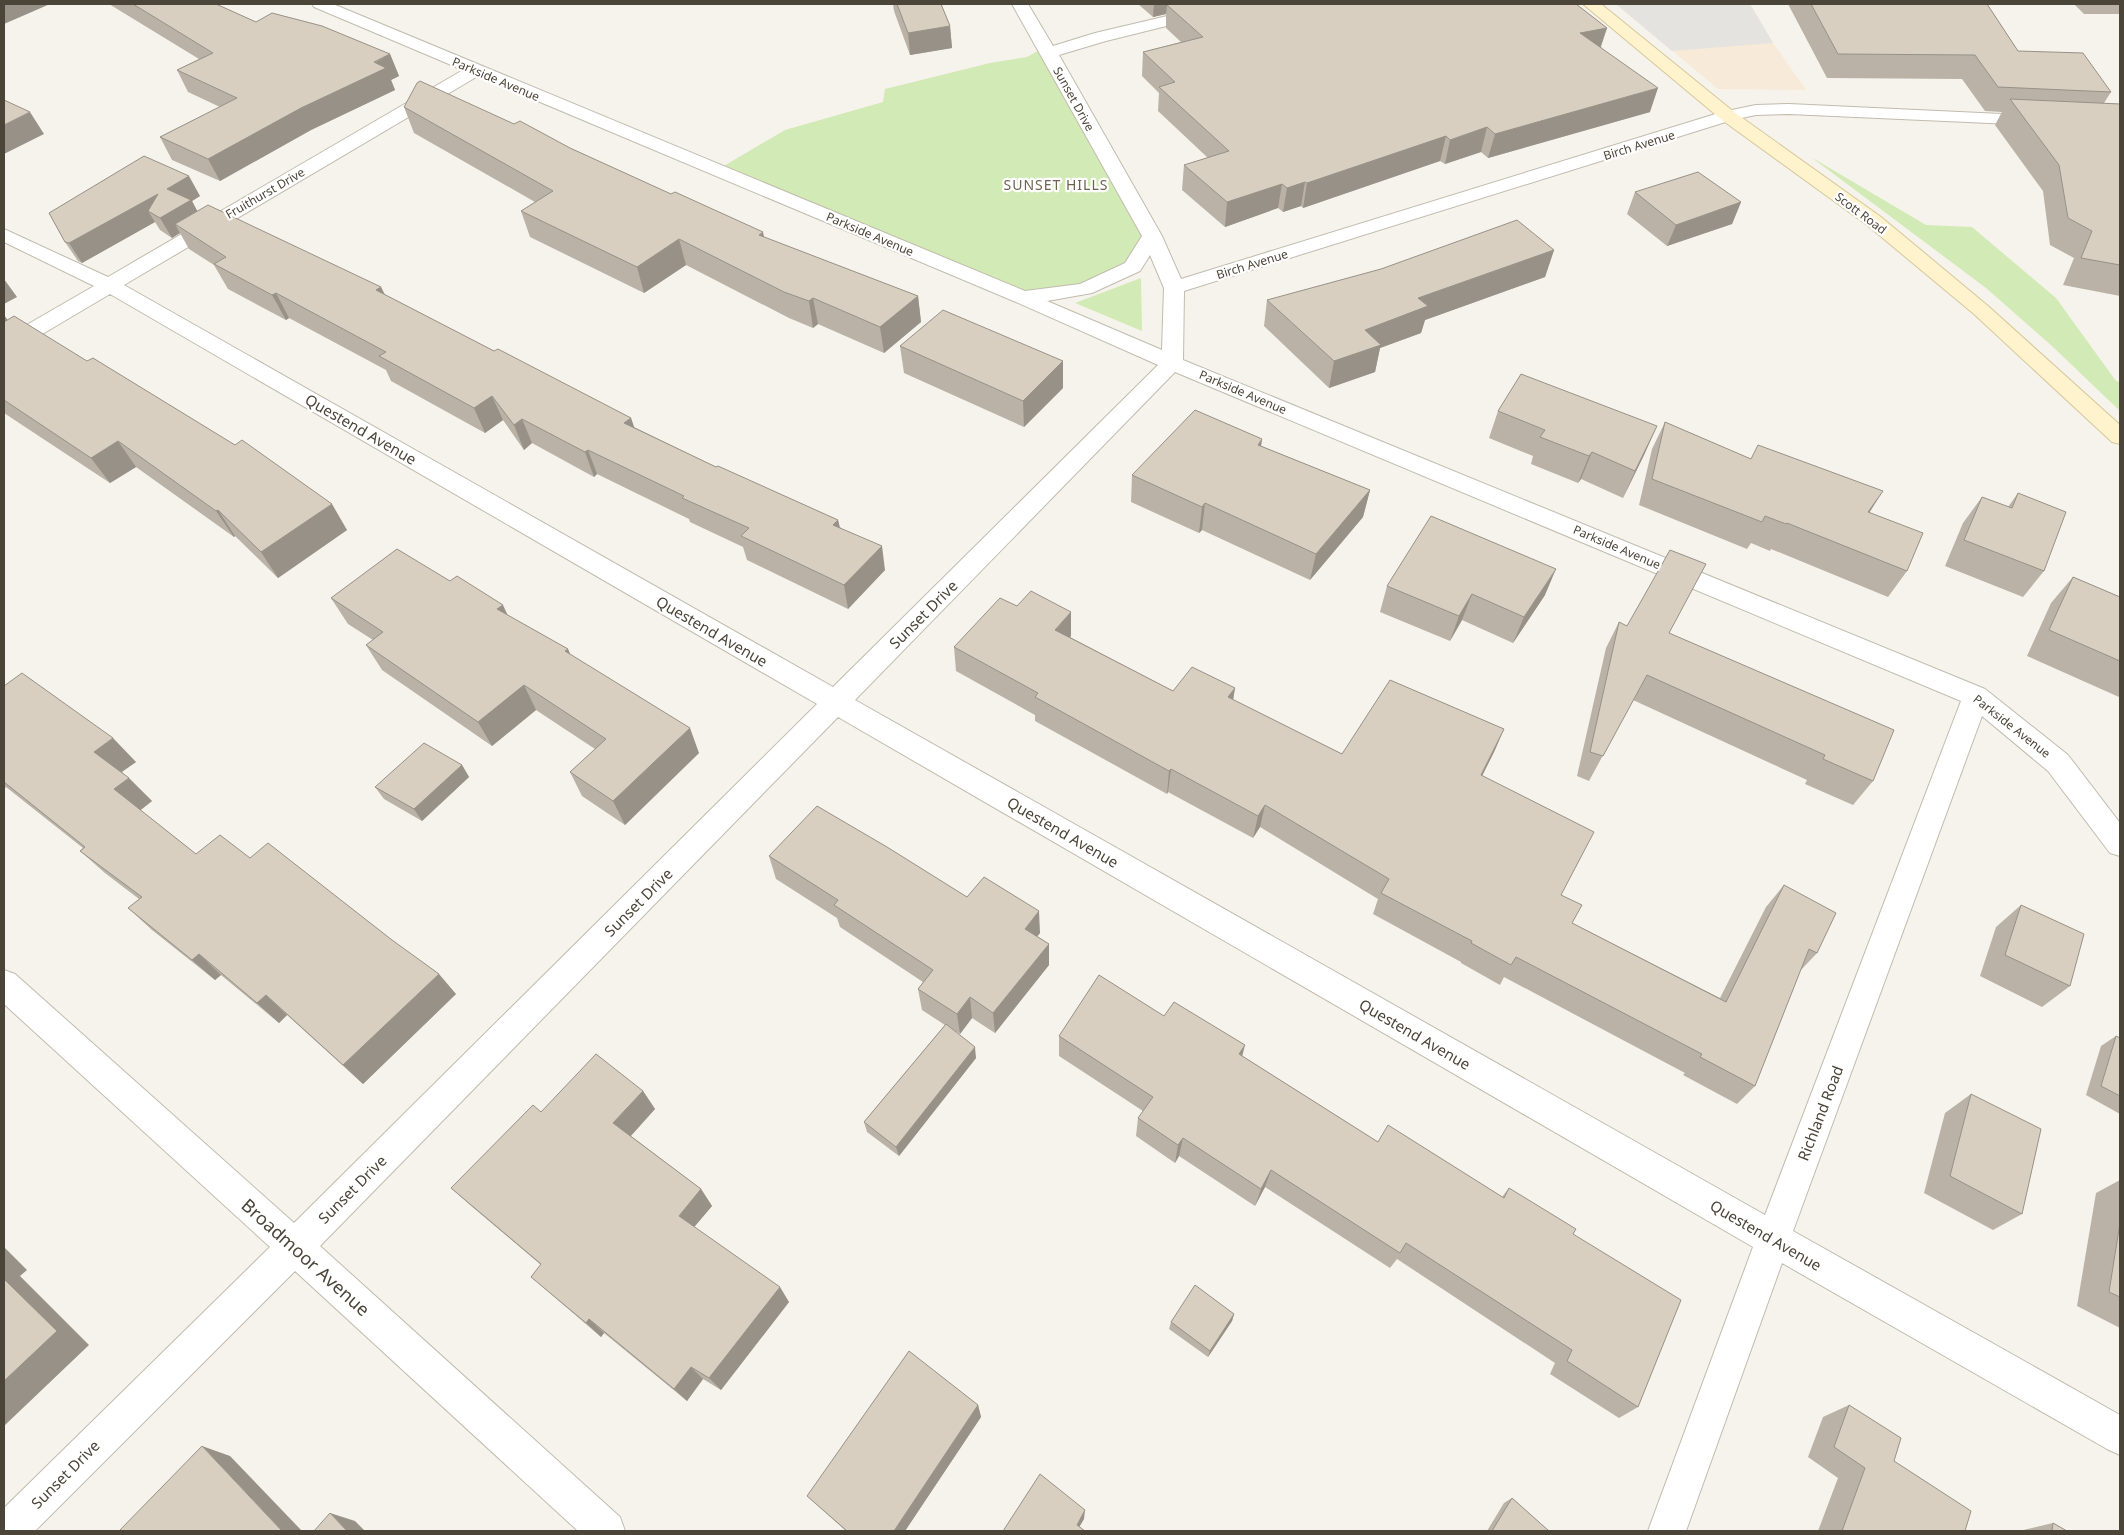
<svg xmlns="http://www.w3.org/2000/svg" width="2124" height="1535" font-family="'Noto Sans',sans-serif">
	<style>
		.commercial { fill: #f7ead8 }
		.green { fill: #d2eab5 }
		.parking { fill: #e5e3e0 }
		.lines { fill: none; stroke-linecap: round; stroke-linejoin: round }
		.street-casing { stroke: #c2bbae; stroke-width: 2 }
		.secondary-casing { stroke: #d6c79b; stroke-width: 2 }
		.street { fill: #fff; fill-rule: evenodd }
		.secondary { fill: #fff3cd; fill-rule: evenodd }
		.wall { fill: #bab2a6 }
		.shaded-wall { fill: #979187 }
		.building { fill: #d8cfc1; stroke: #979187 }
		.labels { text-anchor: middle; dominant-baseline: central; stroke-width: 4.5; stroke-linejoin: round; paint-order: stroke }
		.far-street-label { font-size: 12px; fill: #4b4439; stroke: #fff }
		.far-neighbourhood-label { font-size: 14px; letter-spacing: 1px; fill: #6e6250; stroke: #fff }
		.street-label { font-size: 15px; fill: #4b4439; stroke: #fff }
		.near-street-label { font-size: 18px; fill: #4b4439; stroke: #fff }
	</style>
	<rect width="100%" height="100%" fill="#f6f3ec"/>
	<path class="commercial" d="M 1616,4 L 1750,4 L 1773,43 L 1806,90 L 1718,89 Z"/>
	<g class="green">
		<path d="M 1045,47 L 1152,236 L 1133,267 L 1085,289 L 1023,298 L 717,170 L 785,130 L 883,102 L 885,89 L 990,63 L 1027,57 Z"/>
		<path d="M 1811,157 L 1926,225 L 1972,227 L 2056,298 L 2116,381 L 2120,382 L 2120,411 L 2052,346 L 1986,288 Z"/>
		<path d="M 1141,278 L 1142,331 L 1075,303 Z"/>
	</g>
	<path class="parking" d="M 1616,4 L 1750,4 L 1773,43 L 1672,51 Z"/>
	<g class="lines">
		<g class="street-casing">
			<path id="street" d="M 312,4 L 333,4 L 1025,291 L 1080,284 L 1125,263 L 1142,236 L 1012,4 L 1028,4 L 1053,46 L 1095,33 L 1218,4 L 1245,4 L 1243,7 L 1106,41 L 1059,55 L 1162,236 L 1181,279 L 1722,112 L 1756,105 L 1789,104 L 2042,116 L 2045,120 L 2042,124 L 2036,125 L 1789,114 L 1756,115 L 1732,120 L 1184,291 L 1183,360 L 1985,689 L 2068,755 L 2120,823 L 2120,856 L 2110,853 L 2048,771 L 1982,716 L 1793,1231 L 2120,1415 L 2120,1455 L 2107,1449 L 1782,1263 L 1686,1531 L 1648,1531 L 1753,1247 L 838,717 L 320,1246 L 620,1517 L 625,1531 L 578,1531 L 295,1271 L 35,1531 L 4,1531 L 4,1508 L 270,1247 L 4,1004 L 4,970 L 15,974 L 294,1223 L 817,704 L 110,294 L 12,352 L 4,354 L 4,338 L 94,286 L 4,242 L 4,229 L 108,277 L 463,70 L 314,7 ZM 478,76 L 1016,302 L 1158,365 L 833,687 L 124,285 ZM 1150,255 L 1164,288 L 1162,350 L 1047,301 L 1092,293 L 1140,271 ZM 1175,372 L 1961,701 L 1765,1215 L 855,700 Z"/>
		</g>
		<g class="secondary-casing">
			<path id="secondary" d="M 1583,4 L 1601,4 L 1734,112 L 1881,217 L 1988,306 L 2120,425 L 2120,444 L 2112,442 L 1974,314 L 1867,225 L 1722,120 Z"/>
		</g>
		<use href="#street" class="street"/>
		<use href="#secondary" class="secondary"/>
	</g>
	<g class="wall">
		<path d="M 109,4 L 216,4 L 256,22 L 390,54 L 399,76 L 391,80 L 395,90 L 311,130 L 220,181 L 172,160 L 160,137 L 220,107 L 188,92 L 177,70 L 199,59 Z"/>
		<path d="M 893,4 L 941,4 L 950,26 L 952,48 L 910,55 L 894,11 Z"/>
		<path d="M 1138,4 L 1576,4 L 1607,28 L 1601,47 L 1650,112 L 1488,158 L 1481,152 L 1445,164 L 1440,161 L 1303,208 L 1301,206 L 1283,212 L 1278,208 L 1225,227 L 1182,190 L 1184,165 L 1208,158 L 1158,111 L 1159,93 L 1142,76 L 1143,52 L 1181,42 L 1166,28 L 1166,14 L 1153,17 Z"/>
		<path d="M 1788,4 L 1987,4 L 2018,51 L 2111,92 L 2104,103 L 2120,104 L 2120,296 L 2063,285 L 2074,258 L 2050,245 L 2043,191 L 1995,125 L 2002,112 L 1985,111 L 1962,79 L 1827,78 Z"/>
		<path d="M 2074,4 L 2120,4 L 2120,14 L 2084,14 Z"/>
		<path d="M 404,107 L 514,124 L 570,148 L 764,238 L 918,296 L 921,322 L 884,353 L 818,324 L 813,328 L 789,318 L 686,265 L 644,293 L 530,237 L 521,211 L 535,202 L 414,133 Z"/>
		<path d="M 1635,192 L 1741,202 L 1732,224 L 1667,246 L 1627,214 Z"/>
		<path d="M 200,196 L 192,201 L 197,211 L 381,287 L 385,295 L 494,351 L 631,418 L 634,427 L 716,467 L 838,520 L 840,527 L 885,570 L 848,609 L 747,560 L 743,547 L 690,522 L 689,519 L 597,474 L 594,477 L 532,443 L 524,450 L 503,420 L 485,433 L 391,381 L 386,370 L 289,318 L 286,320 L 228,289 L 214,265 L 189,249 L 180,233 L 172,238 L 160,230 L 155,222 L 82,263 L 78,261 L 65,242 L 49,213 Z"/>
		<path d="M 1554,250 L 1545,277 L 1425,320 L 1421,333 L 1380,348 L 1375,372 L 1329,388 L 1264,326 L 1267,300 Z"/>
		<path d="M 4,315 L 7,320 L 347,530 L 278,578 L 235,536 L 234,537 L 136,467 L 110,483 L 4,413 Z"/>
		<path d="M 900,346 L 1063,361 L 1063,388 L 1024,427 L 904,373 Z"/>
		<path d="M 1498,411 L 1645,453 L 1623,498 L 1581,479 L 1578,483 L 1531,464 L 1533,456 L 1489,438 Z"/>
		<path d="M 1665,422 L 1869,513 L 1907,571 L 1888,597 L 1771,549 L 1770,551 L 1751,543 L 1747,549 L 1639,505 L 1652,449 Z"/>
		<path d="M 1262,439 L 1261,446 L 1370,490 L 1363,517 L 1310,580 L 1202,530 L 1199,533 L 1131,502 L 1132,475 Z"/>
		<path d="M 2018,493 L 2044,571 L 2023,597 L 1945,566 L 1963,523 L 1982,497 L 2008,507 Z"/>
		<path d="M 2073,577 L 2120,597 L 2120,695 L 2119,697 L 2027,656 L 2051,603 Z"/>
		<path d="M 450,581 L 507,615 L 568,649 L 570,655 L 699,753 L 625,825 L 582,796 L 570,772 L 595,749 L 536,710 L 492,746 L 382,670 L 366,645 L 373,640 L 348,624 L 331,598 Z"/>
		<path d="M 1387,586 L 1545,595 L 1513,643 L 1462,620 L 1450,641 L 1380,612 Z"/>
		<path d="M 1619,622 L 1627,626 L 1669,633 L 1873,781 L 1853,805 L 1805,784 L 1807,780 L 1633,700 L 1589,781 L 1577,776 L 1606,648 Z"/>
		<path d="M 1071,636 L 1070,637 L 1173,691 L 1235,688 L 1233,700 L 1342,754 L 1504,729 L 1494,752 L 1482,776 L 1561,895 L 1572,923 L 1720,998 L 1766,907 L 1784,885 L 1817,953 L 1800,971 L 1755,1086 L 1737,1104 L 1683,1075 L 1685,1073 L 1504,977 L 1500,985 L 1461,963 L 1461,962 L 1373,914 L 1378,899 L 1260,827 L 1253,838 L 1168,792 L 1167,794 L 1035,721 L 1035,715 L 956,671 L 954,647 Z"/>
		<path d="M 4,686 L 136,762 L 122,772 L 152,801 L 140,810 L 196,854 L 250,858 L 456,994 L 363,1084 L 287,1015 L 279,1023 L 221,975 L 215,980 L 152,930 L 128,908 L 139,899 L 105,873 L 80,851 L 83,848 L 6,787 L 4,789 Z"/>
		<path d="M 462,765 L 469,777 L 422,821 L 384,799 L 375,787 Z"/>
		<path d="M 769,856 L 967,897 L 1040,933 L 1037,936 L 1049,944 L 1049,965 L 995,1033 L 972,1018 L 960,1034 L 952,1029 L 976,1058 L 899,1156 L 867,1132 L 864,1122 L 945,1025 L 922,1010 L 918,989 L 923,982 L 840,927 L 837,918 L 776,879 Z"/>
		<path d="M 2021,905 L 2070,986 L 2042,1007 L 1980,976 L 1996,927 Z"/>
		<path d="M 1164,1016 L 1242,1056 L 1378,1142 L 1502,1197 L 1509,1188 L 1573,1234 L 1638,1407 L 1619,1418 L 1550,1374 L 1555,1363 L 1397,1259 L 1390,1268 L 1265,1187 L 1255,1206 L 1179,1156 L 1175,1163 L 1136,1136 L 1138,1118 L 1143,1111 L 1059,1056 L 1059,1036 Z"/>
		<path d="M 2116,1036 L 2120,1038 L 2120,1114 L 2086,1095 L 2101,1046 Z"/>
		<path d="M 643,1091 L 655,1109 L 631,1136 L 701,1189 L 712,1206 L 694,1227 L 789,1302 L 721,1390 L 703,1379 L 687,1401 L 604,1333 L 601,1337 L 531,1277 L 541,1265 L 470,1205 L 451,1188 L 541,1112 Z"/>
		<path d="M 1971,1094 L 2022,1214 L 1993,1230 L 1924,1193 L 1945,1113 Z"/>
		<path d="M 2120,1180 L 2120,1328 L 2077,1306 L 2096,1193 Z"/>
		<path d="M 1234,1314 L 1232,1321 L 1208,1357 L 1169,1329 L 1171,1322 Z"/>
		<path d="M 978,1405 L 981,1417 L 905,1531 L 846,1531 L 807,1496 Z"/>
		<path d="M 1849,1405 L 1894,1461 L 1965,1531 L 1818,1531 L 1838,1478 L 1808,1457 L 1823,1417 Z"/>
		<path d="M 1512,1498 L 1549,1531 L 1487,1531 L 1504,1503 Z"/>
		<path d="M 2053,1523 L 2067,1531 L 2019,1531 Z"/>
	</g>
	<g class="shaded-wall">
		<path d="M 4,4 L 50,4 L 4,24 Z"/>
		<path d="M 1154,4 L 1211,4 L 1167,5 L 1166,14 L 1153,17 Z"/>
		<path d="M 950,26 L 952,48 L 910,55 L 908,33 Z"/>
		<path d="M 1607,28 L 1599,51 L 1580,33 Z"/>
		<path d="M 390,54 L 399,76 L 391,80 L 395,90 L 311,130 L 220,181 L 208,159 Z"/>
		<path d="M 1658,88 L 1650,112 L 1488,158 L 1495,134 Z"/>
		<path d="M 30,112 L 44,134 L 4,154 L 4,125 Z"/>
		<path d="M 1487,127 L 1481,152 L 1445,164 L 1450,140 Z"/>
		<path d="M 1446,136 L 1440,161 L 1303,208 L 1307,183 Z"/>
		<path d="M 189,176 L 200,196 L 192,201 L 202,220 L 175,224 L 180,233 L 172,238 L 160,218 L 148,211 L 155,222 L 82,263 L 69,243 Z"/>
		<path d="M 1305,182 L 1301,206 L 1283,212 L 1287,188 Z"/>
		<path d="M 1282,184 L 1278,208 L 1225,227 L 1227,202 Z"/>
		<path d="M 1741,202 L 1732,224 L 1667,246 L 1676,225 Z"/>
		<path d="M 763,232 L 769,259 L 759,235 Z"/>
		<path d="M 679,239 L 686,265 L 644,293 L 637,267 Z"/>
		<path d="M 1554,250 L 1545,277 L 1425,320 L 1421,333 L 1380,348 L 1375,372 L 1329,388 L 1334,361 L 1365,330 L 1418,298 Z"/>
		<path d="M 4,279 L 17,297 L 4,304 Z"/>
		<path d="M 381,287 L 393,312 L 376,290 Z"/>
		<path d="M 276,293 L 289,318 L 286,320 L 272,295 Z"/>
		<path d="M 918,296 L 921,322 L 884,353 L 880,327 Z"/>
		<path d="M 813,298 L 818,324 L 813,328 L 809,301 Z"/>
		<path d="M 4,315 L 15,330 L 4,337 Z"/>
		<path d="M 1063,361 L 1063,388 L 1024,427 L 1023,401 Z"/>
		<path d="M 492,396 L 503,420 L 485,433 L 474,408 Z"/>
		<path d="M 631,418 L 639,442 L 624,423 Z"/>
		<path d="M 522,419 L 532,443 L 524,450 L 514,425 Z"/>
		<path d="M 1657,426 L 1645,453 L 1623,498 L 1635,471 Z"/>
		<path d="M 1262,439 L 1258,466 L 1258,445 Z"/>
		<path d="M 118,441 L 136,467 L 110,483 L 91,458 Z"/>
		<path d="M 588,450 L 597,474 L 594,477 L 585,452 Z"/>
		<path d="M 1592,452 L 1581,479 L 1578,483 L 1589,456 Z"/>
		<path d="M 1370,490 L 1363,517 L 1310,580 L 1316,554 Z"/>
		<path d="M 1883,491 L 1866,518 L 1868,512 Z"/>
		<path d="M 1205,503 L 1202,530 L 1199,533 L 1202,507 Z"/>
		<path d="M 332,504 L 347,530 L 278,578 L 261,552 Z"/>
		<path d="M 218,510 L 235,536 L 234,537 L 216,511 Z"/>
		<path d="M 838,520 L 843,544 L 833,525 Z"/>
		<path d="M 882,546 L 885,570 L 848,609 L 844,585 Z"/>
		<path d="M 1556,569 L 1545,595 L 1513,643 L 1524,617 Z"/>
		<path d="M 1472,594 L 1462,620 L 1450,641 L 1459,616 Z"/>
		<path d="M 503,605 L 515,631 L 497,609 Z"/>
		<path d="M 1071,612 L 1071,636 L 1055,654 L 1055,630 Z"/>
		<path d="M 568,649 L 579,674 L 565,651 Z"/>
		<path d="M 524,685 L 536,710 L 492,746 L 478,722 Z"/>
		<path d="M 1235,688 L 1231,712 L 1228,697 Z"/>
		<path d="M 690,728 L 699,753 L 625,825 L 613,801 Z"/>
		<path d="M 1504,729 L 1494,752 L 1471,798 L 1481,775 Z"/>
		<path d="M 113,738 L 136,762 L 117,775 L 94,752 Z"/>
		<path d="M 462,765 L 469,777 L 422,821 L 414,809 Z"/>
		<path d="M 1171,769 L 1168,792 L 1167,794 L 1169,771 Z"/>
		<path d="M 129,778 L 152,801 L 137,813 L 114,789 Z"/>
		<path d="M 1265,805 L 1260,827 L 1253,838 L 1258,816 Z"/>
		<path d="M 1039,911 L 1040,933 L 1026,951 L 1025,929 Z"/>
		<path d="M 1049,944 L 1049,965 L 995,1033 L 993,1013 Z"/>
		<path d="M 199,954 L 221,975 L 215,980 L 192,960 Z"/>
		<path d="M 439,974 L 456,994 L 363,1084 L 343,1065 Z"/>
		<path d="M 266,995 L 287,1015 L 279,1023 L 257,1003 Z"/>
		<path d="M 970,997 L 972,1018 L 960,1034 L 957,1014 Z"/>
		<path d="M 1245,1045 L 1240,1065 L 1239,1054 Z"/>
		<path d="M 975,1047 L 976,1058 L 899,1156 L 896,1147 Z"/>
		<path d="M 643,1091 L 655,1109 L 626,1141 L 613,1123 Z"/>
		<path d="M 1183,1138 L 1179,1156 L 1175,1163 L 1178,1145 Z"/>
		<path d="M 1271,1170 L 1265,1187 L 1255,1206 L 1261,1189 Z"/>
		<path d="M 701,1189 L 712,1206 L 690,1232 L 679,1216 Z"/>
		<path d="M 4,1247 L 27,1270 L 20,1276 L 89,1345 L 4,1426 Z"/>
		<path d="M 780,1287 L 789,1302 L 721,1390 L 709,1378 Z"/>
		<path d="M 1234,1314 L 1232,1321 L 1208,1357 L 1210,1351 Z"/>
		<path d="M 589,1319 L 604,1333 L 601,1337 L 586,1323 Z"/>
		<path d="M 691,1367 L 703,1379 L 687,1401 L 674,1389 Z"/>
		<path d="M 978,1405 L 981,1417 L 905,1531 L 894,1531 Z"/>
		<path d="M 202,1446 L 230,1456 L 302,1531 L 282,1531 Z"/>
		<path d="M 1085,1510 L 1084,1519 L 1077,1531 L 1077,1525 Z"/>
		<path d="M 330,1513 L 355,1521 L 365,1531 L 347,1531 Z"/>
	</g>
	<g class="building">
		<path d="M 133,4 L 216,4 L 256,22 L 272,13 L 322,26 L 390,54 L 374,62 L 386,68 L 301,108 L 208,159 L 160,137 L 237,98 L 177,70 L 213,53 Z"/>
		<path d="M 897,4 L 941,4 L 950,26 L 908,33 Z"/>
		<path d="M 1171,4 L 1576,4 L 1607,28 L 1580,33 L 1658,88 L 1495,134 L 1487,127 L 1450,140 L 1446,136 L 1307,183 L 1305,182 L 1287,188 L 1282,184 L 1227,202 L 1184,165 L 1229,151 L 1159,87 L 1175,82 L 1143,52 L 1203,37 L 1167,5 Z"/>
		<path d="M 1811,4 L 1987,4 L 2018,51 L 2083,53 L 2111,92 L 1998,87 L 1975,55 L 1838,54 Z"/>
		<path d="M 420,81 L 514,124 L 520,121 L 570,148 L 671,194 L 675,192 L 763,232 L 759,235 L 918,296 L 880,327 L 813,298 L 809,301 L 784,292 L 679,239 L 637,267 L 521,211 L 553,191 L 404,107 L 417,83 Z"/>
		<path d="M 2010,99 L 2120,104 L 2120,265 L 2081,258 L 2092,231 L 2068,218 L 2059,165 Z"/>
		<path d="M 4,100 L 30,112 L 4,125 Z"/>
		<path d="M 144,156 L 189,176 L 167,189 L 191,200 L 160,218 L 148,211 L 158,194 L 69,243 L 65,242 L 49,213 Z"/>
		<path d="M 1698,172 L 1741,202 L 1676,225 L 1635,192 Z"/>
		<path d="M 208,205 L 381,287 L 376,290 L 494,351 L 498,349 L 631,418 L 624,423 L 716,467 L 718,466 L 838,520 L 833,525 L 882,546 L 844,585 L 741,536 L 749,528 L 682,498 L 684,496 L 588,450 L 585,452 L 522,419 L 514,425 L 492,396 L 474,408 L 379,356 L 386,352 L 276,293 L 272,295 L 214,264 L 226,257 L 175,224 Z"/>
		<path d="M 1517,220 L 1554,250 L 1418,298 L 1428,306 L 1365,330 L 1381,345 L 1334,361 L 1267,300 L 1381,269 Z"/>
		<path d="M 943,310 L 1063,361 L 1023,401 L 900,346 Z"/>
		<path d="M 14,316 L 87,361 L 93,358 L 235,445 L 242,440 L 332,504 L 261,552 L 218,510 L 216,511 L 118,441 L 91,458 L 4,400 L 4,322 Z"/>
		<path d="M 1521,374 L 1657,426 L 1635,471 L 1592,452 L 1589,456 L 1540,437 L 1545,430 L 1498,411 Z"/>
		<path d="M 1195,410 L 1262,439 L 1258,445 L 1370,490 L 1316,554 L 1205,503 L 1202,507 L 1132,475 Z"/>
		<path d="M 1665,422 L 1751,459 L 1758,445 L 1883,491 L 1868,512 L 1923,533 L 1907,571 L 1787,523 L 1786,524 L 1765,516 L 1762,522 L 1652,479 Z"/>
		<path d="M 2018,493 L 2066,512 L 2044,571 L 1964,540 L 1982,497 L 2012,508 Z"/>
		<path d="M 1431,516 L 1556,569 L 1524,617 L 1472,594 L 1459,616 L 1387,586 Z"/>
		<path d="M 397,549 L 450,581 L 457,576 L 503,605 L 497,609 L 568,649 L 565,651 L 690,728 L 613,801 L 570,772 L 606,739 L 524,685 L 478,722 L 366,645 L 383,632 L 331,598 Z"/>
		<path d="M 1670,550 L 1706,564 L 1669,633 L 1894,730 L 1873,781 L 1823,759 L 1825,755 L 1647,675 L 1603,756 L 1590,752 L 1619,622 L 1627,626 Z"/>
		<path d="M 2073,577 L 2120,597 L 2120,661 L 2049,630 Z"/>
		<path d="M 1031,591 L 1071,612 L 1055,630 L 1173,691 L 1192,667 L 1235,688 L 1228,697 L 1342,754 L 1390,680 L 1504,729 L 1481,775 L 1594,832 L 1561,895 L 1582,905 L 1572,923 L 1726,1002 L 1784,885 L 1836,913 L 1817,953 L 1809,949 L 1755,1086 L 1700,1057 L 1702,1054 L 1516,957 L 1511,965 L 1471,943 L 1472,941 L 1381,893 L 1389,879 L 1265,805 L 1258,816 L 1171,769 L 1169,771 L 1035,697 L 1038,693 L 954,647 L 1000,598 L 1017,606 Z"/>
		<path d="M 22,673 L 113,738 L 94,752 L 129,778 L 114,789 L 196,854 L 220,835 L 250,858 L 268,843 L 392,940 L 439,974 L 343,1065 L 266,995 L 257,1003 L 199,954 L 192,960 L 128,908 L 142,897 L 80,851 L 85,847 L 4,782 L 4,686 Z"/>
		<path d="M 424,743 L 462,765 L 414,809 L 375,787 Z"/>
		<path d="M 817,806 L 887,847 L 967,897 L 984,877 L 1039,911 L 1025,929 L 1049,944 L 993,1013 L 970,997 L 957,1014 L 918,989 L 933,970 L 834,905 L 838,900 L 769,856 Z"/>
		<path d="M 2021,905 L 2084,934 L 2070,986 L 2005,955 Z"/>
		<path d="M 1099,975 L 1164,1016 L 1174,1002 L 1245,1045 L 1239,1054 L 1378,1142 L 1388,1125 L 1504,1198 L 1509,1188 L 1576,1229 L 1573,1234 L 1681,1300 L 1638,1407 L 1567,1361 L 1572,1350 L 1406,1243 L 1400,1253 L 1271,1170 L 1261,1189 L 1183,1138 L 1178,1145 L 1138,1118 L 1153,1097 L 1059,1036 Z"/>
		<path d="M 946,1024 L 975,1047 L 896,1147 L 864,1122 Z"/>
		<path d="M 2116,1036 L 2120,1038 L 2120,1096 L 2101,1086 Z"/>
		<path d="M 596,1054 L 643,1091 L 613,1123 L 701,1189 L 679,1216 L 780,1287 L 709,1378 L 691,1367 L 674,1389 L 589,1319 L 586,1323 L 531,1277 L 541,1264 L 451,1188 L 533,1105 L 541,1112 Z"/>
		<path d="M 1971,1094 L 2041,1129 L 2022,1214 L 1950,1176 Z"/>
		<path d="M 2120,1223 L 2120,1297 L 2109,1292 Z"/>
		<path d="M 4,1279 L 57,1331 L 4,1381 Z"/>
		<path d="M 1195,1285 L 1234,1314 L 1210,1351 L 1171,1322 Z"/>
		<path d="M 909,1351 L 978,1405 L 894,1531 L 847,1531 L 807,1496 Z"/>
		<path d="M 1849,1405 L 1901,1438 L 1894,1461 L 1971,1511 L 1965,1531 L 1842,1531 L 1865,1468 L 1834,1447 Z"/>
		<path d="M 202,1446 L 282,1531 L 119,1531 Z"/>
		<path d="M 1040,1474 L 1085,1510 L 1077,1525 L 1085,1531 L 1003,1531 Z"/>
		<path d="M 1512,1498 L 1549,1531 L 1492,1531 Z"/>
		<path d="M 330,1513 L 347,1531 L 314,1531 Z"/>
		<path d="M 2053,1523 L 2067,1531 L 2052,1531 Z"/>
	</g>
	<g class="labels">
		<g class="far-street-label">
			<text transform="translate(496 79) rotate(23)">Parkside Avenue</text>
			<text transform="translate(1074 99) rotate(61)">Sunset Drive</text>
			<text transform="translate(1639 145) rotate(-17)">Birch Avenue</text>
			<text transform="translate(265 193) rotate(-30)">Fruithurst Drive</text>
			<text transform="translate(1861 213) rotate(37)">Scott Road</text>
			<text transform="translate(870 234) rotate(23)">Parkside Avenue</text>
			<text transform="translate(1252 264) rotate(-17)">Birch Avenue</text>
			<text transform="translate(1243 392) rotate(23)">Parkside Avenue</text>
			<text transform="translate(1617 547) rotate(23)">Parkside Avenue</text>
			<text transform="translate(2012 726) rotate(38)">Parkside Avenue</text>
		</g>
		<g class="far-neighbourhood-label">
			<text x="1056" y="184">SUNSET HILLS</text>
		</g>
		<g class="street-label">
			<text transform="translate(361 429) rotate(30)">Questend Avenue</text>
			<text transform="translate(923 614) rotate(-45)">Sunset Drive</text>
			<text transform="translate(712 631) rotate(30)">Questend Avenue</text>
			<text transform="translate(1063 832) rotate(30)">Questend Avenue</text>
			<text transform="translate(638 902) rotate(-45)">Sunset Drive</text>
			<text transform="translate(1415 1034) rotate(30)">Questend Avenue</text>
			<text transform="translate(1820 1113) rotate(-69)">Richland Road</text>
			<text transform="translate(352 1189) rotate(-45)">Sunset Drive</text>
			<text transform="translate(1766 1235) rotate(30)">Questend Avenue</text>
			<text transform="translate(65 1474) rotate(-45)">Sunset Drive</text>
		</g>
		<g class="near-street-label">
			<text transform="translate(306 1257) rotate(42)">Broadmoor Avenue</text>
		</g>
	</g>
	<rect width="2124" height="1535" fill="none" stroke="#4b4439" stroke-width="10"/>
</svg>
